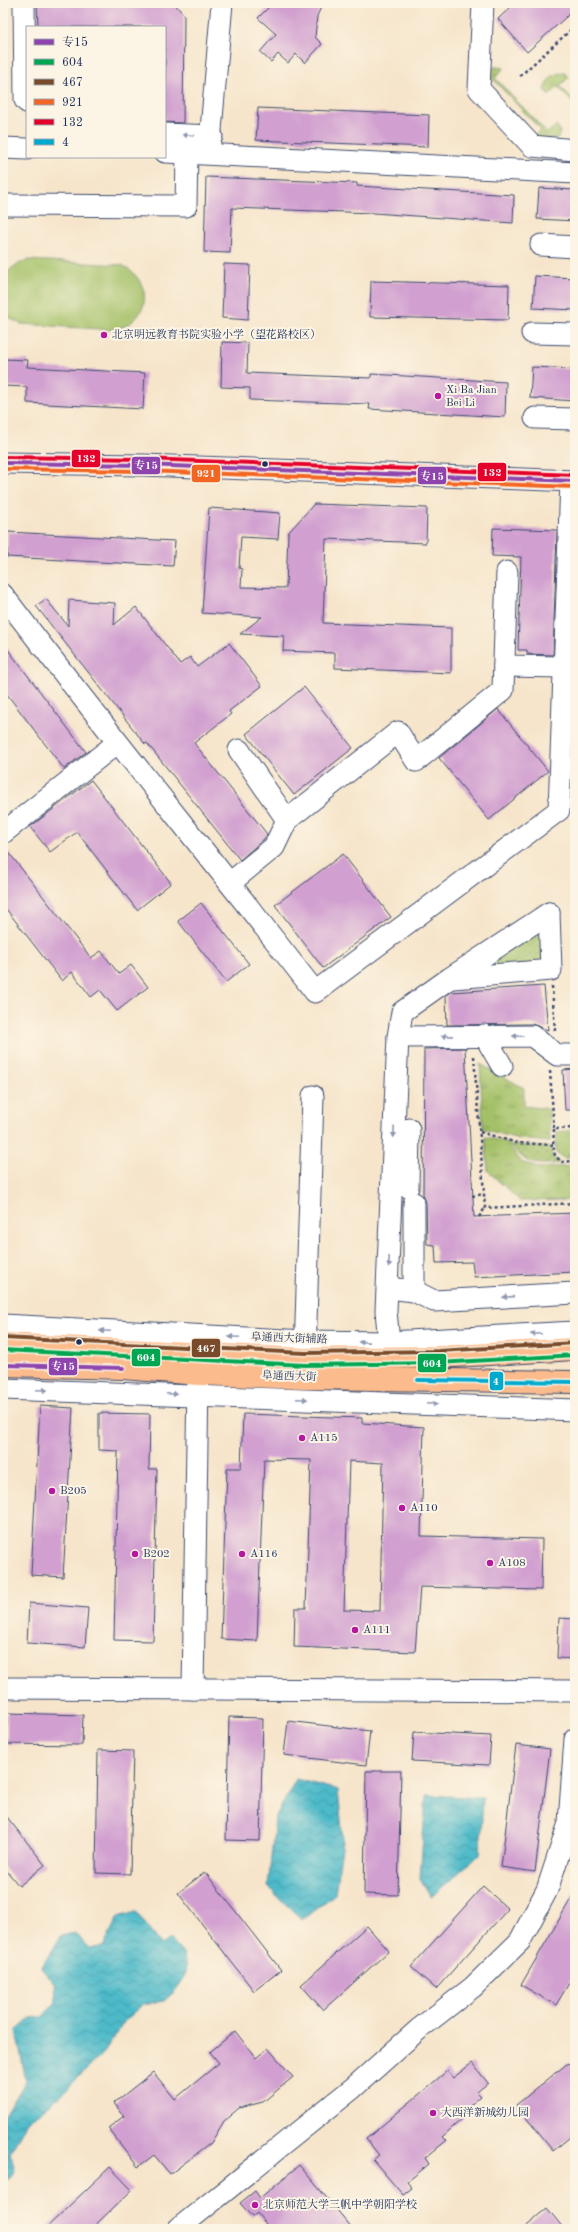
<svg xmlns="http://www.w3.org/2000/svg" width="578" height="2232" font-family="'Old Standard TT','Noto Serif SC',serif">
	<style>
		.grass { fill: url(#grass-tufts); stroke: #607863 }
		.park { fill: url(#park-dots); stroke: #607863 }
		.garden { fill: #a4c168; stroke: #607863 }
		.water { fill: url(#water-waves); stroke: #347494 }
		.building { fill: #d1a0d0; fill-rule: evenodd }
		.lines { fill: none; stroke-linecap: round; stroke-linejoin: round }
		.minor-casing { stroke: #3c4a6e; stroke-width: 23 }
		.major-casing { stroke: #3c4a6e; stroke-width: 24 }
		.path { stroke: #3c4a6e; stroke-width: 2.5; stroke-dasharray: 3 3; stroke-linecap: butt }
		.minor { stroke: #fff; stroke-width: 21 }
		.major { stroke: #fbbb8c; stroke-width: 22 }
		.bus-1-casing { stroke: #fcf5e5; stroke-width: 7 }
		.bus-2-casing { stroke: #fcf5e5; stroke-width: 7 }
		.bus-3-casing { stroke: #fcf5e5; stroke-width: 7 }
		.bus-4-casing { stroke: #fcf5e5; stroke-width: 7 }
		.bus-5-casing { stroke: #fcf5e5; stroke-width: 7 }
		.bus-6-casing { stroke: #fcf5e5; stroke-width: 7 }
		.bus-1 { stroke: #8e44ad; stroke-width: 4 }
		.bus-2 { stroke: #00a651; stroke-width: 4 }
		.bus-3 { stroke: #7a4b2a; stroke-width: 4 }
		.bus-4 { stroke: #f26522; stroke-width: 4 }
		.bus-5 { stroke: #e4002b; stroke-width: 4 }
		.bus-6 { stroke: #00a9ce; stroke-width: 4 }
		.oneway { fill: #8d97ae }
		.poi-dot { fill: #b5179e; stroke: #fcf5e5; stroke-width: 1.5 }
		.bus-dot { fill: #1b2f5e; stroke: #fcf5e5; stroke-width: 1.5 }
		.labels { text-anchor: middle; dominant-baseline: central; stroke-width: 4; stroke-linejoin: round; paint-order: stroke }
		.poi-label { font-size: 11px; fill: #1b2f5e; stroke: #fcf5e5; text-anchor: start }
		.street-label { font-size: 11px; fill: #1b2f5e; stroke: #fcf5e5 }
		.line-badge { stroke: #fcf5e5; stroke-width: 1.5 }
		.badge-label { font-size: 11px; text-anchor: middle; font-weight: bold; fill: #fff }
	</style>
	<defs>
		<pattern id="grass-tufts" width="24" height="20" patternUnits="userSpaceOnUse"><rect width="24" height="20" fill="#a4c168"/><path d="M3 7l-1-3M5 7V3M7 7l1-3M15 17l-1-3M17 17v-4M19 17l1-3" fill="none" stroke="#859d59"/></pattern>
		<pattern id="park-dots" width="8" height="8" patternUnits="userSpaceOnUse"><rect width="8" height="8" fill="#a4c168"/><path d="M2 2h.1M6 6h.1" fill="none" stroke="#859d59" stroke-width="1.8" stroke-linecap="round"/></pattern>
		<pattern id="water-waves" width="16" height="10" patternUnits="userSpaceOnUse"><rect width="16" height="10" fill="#4dbac9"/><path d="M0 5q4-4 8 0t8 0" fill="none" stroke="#3f98a6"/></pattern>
	</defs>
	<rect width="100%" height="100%" fill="#fcf5e5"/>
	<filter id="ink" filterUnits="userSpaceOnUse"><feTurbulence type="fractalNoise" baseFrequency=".025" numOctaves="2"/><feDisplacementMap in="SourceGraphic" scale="8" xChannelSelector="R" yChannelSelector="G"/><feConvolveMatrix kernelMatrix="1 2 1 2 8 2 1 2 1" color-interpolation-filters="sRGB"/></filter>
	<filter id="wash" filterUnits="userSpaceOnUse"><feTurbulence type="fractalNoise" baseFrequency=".012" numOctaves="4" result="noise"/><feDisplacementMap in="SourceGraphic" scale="16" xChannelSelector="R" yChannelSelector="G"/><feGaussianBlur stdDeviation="0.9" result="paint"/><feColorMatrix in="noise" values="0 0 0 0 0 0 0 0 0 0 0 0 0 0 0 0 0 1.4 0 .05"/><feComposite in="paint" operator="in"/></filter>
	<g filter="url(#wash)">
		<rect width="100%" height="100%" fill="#f6e5cb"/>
		<g class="grass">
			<path d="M 496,67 L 504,68 L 495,78 L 547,133 L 557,125 L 560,132 L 558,138 L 531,139 L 541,130 L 493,79 L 484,88 L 488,68 Z"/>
			<path d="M 565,73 L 569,77 L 560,86 L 575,102 L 575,105 L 558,87 L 549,96 L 545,90 C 546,79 554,72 565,73 Z"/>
			<path d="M 480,1064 L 524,1088 L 524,1106 L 549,1109 L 550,1142 L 519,1139 L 483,1129 Z"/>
			<path d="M 575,1130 L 575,1158 L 564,1158 L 557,1154 L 555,1144 L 557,1132 Z"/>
			<path d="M 485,1137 L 507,1142 L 521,1162 L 538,1168 L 575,1166 L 575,1200 L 520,1201 L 488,1171 Z"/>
		</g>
		<g class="park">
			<path d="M 545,921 L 547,965 L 466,972 Z"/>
			<path d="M 511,1145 L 550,1147 L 553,1157 L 560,1163 C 535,1165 527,1166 511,1145 Z"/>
		</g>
		<path class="garden" d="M 29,260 L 122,265 C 155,283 151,321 114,330 L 21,324 L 11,319 L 3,310 C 3,283 0,268 29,260 Z"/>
		<g class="water">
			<path d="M 296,1779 L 338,1790 L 343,1841 L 335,1894 L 302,1920 L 268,1887 L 275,1818 Z"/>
			<path d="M 426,1795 L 483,1798 L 480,1854 L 431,1897 L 420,1878 Z"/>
			<path d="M 136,1912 L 162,1945 L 170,1939 L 184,1955 L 186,1973 L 175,1991 L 164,2001 L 143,2004 L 126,2019 L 104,2053 L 53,2102 L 27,2122 L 10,2153 L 15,2170 L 8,2181 L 3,2174 L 3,2118 L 26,2081 L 16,2031 L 31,2018 L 42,2017 L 56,2002 L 55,1985 L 41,1968 L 61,1936 L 75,1933 L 89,1948 L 103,1947 L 118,1917 Z"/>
		</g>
		<g id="blocks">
			<g class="building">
				<path d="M 37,3 L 174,3 L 184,15 L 183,123 L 165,122 L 165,27 L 38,27 Z"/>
				<path d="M 273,3 L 323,3 L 317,16 L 315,37 L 322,44 L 305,63 L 296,54 L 288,63 L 278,54 L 271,62 L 260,52 L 276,34 L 258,18 Z"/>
				<path d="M 515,3 L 575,3 L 575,9 L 527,52 L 498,19 Z"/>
				<path d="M 258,108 L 429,115 L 428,147 L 256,140 Z"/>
				<path d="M 206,177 L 357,183 L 357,186 L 514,195 L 513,223 L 374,213 L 232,208 L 230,253 L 204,252 Z"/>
				<path d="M 539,188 L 575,190 L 575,221 L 537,219 Z"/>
				<path d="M 224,264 L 250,265 L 248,320 L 222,318 Z"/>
				<path d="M 535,276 L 575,278 L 575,310 L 533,308 Z"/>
				<path d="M 371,281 L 509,285 L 508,320 L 370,317 Z"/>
				<path d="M 222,342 L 248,343 L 247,373 L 371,378 L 371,374 L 506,382 L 505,417 L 369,409 L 370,404 L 250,400 L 250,388 L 221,387 Z"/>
				<path d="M 3,359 L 28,360 L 27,367 L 145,373 L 143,409 L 27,403 L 27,387 L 3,386 Z"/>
				<path d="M 532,367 L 575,369 L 575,401 L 530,398 Z"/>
				<path d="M 314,504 L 427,508 L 426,543 L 326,539 L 323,623 L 451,628 L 451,673 L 335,668 L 335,653 L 283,651 L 284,636 L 240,634 L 262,617 L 202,613 L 209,508 L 280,513 L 278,539 L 241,537 L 239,568 L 242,569 L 241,587 L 286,588 L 288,533 Z"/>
				<path d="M 493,528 L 557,530 L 553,655 L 527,654 L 527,650 L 518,650 L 521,557 L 492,556 Z"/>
				<path d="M 8,532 L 175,541 L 173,566 L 7,557 Z"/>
				<path d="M 46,599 L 68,626 L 69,600 L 115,603 L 114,625 L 136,607 L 180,664 L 190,657 L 197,667 L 229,643 L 262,686 L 229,711 L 231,714 L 194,743 L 267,834 L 264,839 L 240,860 L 147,743 L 145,744 L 36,606 Z"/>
				<path d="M 3,643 L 86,752 L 64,769 L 3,689 Z"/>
				<path d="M 304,687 L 353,748 L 294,795 L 246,734 Z"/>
				<path d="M 498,709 L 548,771 L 489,820 L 439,758 Z"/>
				<path d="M 91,780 L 171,883 L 137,910 L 77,832 L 50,852 L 30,827 Z"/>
				<path d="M 3,845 L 91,958 L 101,951 L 119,974 L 131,965 L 148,987 L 117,1011 L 100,990 L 91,997 L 72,972 L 62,981 L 3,905 Z"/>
				<path d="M 343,854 L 391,917 L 323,968 L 275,905 Z"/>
				<path d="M 201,903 L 249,964 L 226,982 L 178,921 Z"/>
				<path d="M 544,986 L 548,1030 L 532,1024 L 447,1025 L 446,996 L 451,992 Z"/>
				<path d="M 465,1048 L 474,1217 L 575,1213 L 575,1272 L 474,1277 L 472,1262 L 436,1263 L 435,1245 L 427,1244 L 426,1203 L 423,1194 L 424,1049 Z"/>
				<path d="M 575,1069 L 575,1110 L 565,1110 L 563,1070 Z"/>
				<path d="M 40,1406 L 73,1408 L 63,1577 L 31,1575 Z"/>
				<path d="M 99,1413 L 150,1414 L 149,1469 L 157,1469 L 153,1641 L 114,1640 L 118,1451 L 99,1450 Z"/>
				<path d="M 243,1414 L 362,1418 L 362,1423 L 424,1427 L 421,1536 L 542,1539 L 541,1590 L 420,1587 L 415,1652 L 294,1647 L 295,1608 L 306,1608 L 311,1460 L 264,1459 L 257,1641 L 221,1639 L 227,1468 L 241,1468 ZM 349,1461 L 383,1463 L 380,1611 L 344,1610 Z"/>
				<path d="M 29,1603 L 88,1608 L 85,1647 L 27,1643 Z"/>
				<path d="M 559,1618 L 575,1619 L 575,1659 L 557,1658 Z"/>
				<path d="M 7,1713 L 83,1715 L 82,1745 L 7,1744 Z"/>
				<path d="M 229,1717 L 263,1718 L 260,1841 L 226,1840 Z"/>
				<path d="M 288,1721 L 370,1731 L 366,1765 L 284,1755 Z"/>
				<path d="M 414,1732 L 491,1736 L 489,1765 L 412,1761 Z"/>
				<path d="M 516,1745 L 550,1749 L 535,1872 L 501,1867 Z"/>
				<path d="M 98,1750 L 133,1751 L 130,1874 L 96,1873 Z"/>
				<path d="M 366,1771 L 401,1771 L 398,1895 L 364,1894 Z"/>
				<path d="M 3,1812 L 45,1865 L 19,1886 L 3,1866 Z"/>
				<path d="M 205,1872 L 281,1970 L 254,1991 L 178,1893 Z"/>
				<path d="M 483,1886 L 508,1909 L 436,1989 L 411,1967 Z"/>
				<path d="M 575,1892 L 575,1973 L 556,2005 L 521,1985 Z"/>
				<path d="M 367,1926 L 389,1951 L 323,2010 L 301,1985 Z"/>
				<path d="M 235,2031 L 256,2058 L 268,2048 L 293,2077 L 263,2102 L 239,2108 L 224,2121 L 211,2143 L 170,2174 L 154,2155 L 138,2167 L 108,2128 L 124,2116 L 114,2103 L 153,2072 L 175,2099 L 219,2063 L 210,2052 Z"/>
				<path d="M 472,2063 L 488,2083 L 477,2092 L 481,2096 L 460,2114 L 463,2118 L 442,2137 L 446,2141 L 425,2158 L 429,2164 L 407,2182 L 412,2188 L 403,2195 L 373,2160 L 379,2155 L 366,2139 L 447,2071 L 453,2078 Z"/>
				<path d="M 568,2063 L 575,2071 L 575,2133 L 553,2151 L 516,2105 Z"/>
				<path d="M 299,2165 L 353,2229 L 270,2229 L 257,2213 L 252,2217 L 240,2203 L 255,2191 L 260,2198 Z"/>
				<path d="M 110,2167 L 132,2190 L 91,2229 L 45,2229 Z"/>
				<path d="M 547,2208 L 564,2229 L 522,2229 Z"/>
			</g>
		</g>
	</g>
	<g filter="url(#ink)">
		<use href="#blocks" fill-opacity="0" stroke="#3c4a6e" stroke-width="1"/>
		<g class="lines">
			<g class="minor-casing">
				<g id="minor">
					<path d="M 24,3 L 25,100 L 27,102"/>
					<path d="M 483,3 L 479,89 L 532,146 L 575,150"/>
					<path d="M 165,134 L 212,136"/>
					<path d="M 3,148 L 27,149"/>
					<path d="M 165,152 L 575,173"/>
					<path d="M 209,153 L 222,3"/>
					<path d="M 3,205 L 186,206 L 187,153"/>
					<path d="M 541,245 L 575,247"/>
					<path d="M 532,333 L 575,334"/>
					<path d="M 535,418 L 575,419"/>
					<path d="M 3,463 L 143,465 L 575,481"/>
					<path d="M 3,595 C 105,729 212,859 315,992 L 559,810 L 571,481"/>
					<path d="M 504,666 L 564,667"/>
					<path d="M 239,750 L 287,820"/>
					<path d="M 3,833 L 117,743"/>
					<path d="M 230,883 L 274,847 L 287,820 L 398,732 L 416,761 L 503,690 L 507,572"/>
					<path d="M 453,978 L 551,970 L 549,913"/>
					<path d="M 484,1035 L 502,1066"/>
					<path d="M 398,1037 L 532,1036 L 557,1055 L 575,1055"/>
					<path d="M 408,1187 L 409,1129"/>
					<path d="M 414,1203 L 414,1291"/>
					<path d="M 388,1288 L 414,1291 L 434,1301 L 575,1293"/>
					<path d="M 3,1325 L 305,1341 L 389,1342 L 575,1332"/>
					<path d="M 389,1342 L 386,1311 L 398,1037 L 402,1012 L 450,978 L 549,913"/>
					<path d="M 305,1354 L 313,1096"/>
					<path d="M 3,1389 L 575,1410"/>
					<path d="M 3,1688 L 575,1691"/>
					<path d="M 193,1689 L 198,1382"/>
					<path d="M 178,2229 L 353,2088 L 419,2029 L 473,1987 L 520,1941 L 547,1890 L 569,1823 L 575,1739"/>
				</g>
			</g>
			<g class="major-casing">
				<g id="major">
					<path d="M 3,1344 L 305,1359 L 438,1357 L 575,1349"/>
					<path d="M 3,1365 L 123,1368 L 198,1374 L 305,1378 L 575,1382"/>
				</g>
			</g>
			<g class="path">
				<path d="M 520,76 L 575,26"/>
				<path d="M 552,986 L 555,1031"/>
				<path d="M 474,1056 L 485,1208 L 575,1203"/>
				<path d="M 550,1071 L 554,1129 L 575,1128"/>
				<path d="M 554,1129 L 553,1145 L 555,1156 L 562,1162 L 575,1161"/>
				<path d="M 480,1132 L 517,1143 L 553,1145"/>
				<path d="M 472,1196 L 484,1194"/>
				<path d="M 479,1217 L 485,1208"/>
			</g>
			<use href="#minor" class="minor"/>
			<use href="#major" class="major"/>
			<g class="bus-1-casing">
				<g id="bus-1">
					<path d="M 3,463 L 143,465 L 575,481"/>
					<path d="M 3,1365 L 123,1368"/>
				</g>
			</g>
			<g class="bus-2-casing">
				<path id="bus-2" d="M 3,1350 L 305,1365 L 438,1363 L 575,1355"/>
			</g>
			<g class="bus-3-casing">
				<path id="bus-3" d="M 3,1338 L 305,1353 L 438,1351 L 575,1343"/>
			</g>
			<g class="bus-4-casing">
				<path id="bus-4" d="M 3,469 L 143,471 L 575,487"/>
			</g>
			<g class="bus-5-casing">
				<path id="bus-5" d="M 3,457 L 143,459 L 575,475"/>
			</g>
			<g class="bus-6-casing">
				<path id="bus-6" d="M 418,1380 L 575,1382"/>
			</g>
			<use href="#bus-1" class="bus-1"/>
			<use href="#bus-2" class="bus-2"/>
			<use href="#bus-3" class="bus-3"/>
			<use href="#bus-4" class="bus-4"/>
			<use href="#bus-5" class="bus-5"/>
			<use href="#bus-6" class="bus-6"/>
		</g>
		<defs><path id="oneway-solid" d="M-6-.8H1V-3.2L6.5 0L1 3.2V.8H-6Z"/></defs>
		<g class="oneway">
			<use href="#oneway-solid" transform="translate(188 135) rotate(-178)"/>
			<use href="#oneway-solid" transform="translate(447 1036) rotate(179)"/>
			<use href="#oneway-solid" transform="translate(518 1036) rotate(-179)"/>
			<use href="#oneway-solid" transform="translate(394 1132) rotate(92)"/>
			<use href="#oneway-solid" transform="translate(389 1262) rotate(92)"/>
			<use href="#oneway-solid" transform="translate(508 1297) rotate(176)"/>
			<use href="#oneway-solid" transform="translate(105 1331) rotate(-177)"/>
			<use href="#oneway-solid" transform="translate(536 1334) rotate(177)"/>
			<use href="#oneway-solid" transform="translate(234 1337) rotate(-177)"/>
			<use href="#oneway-solid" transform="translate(364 1342) rotate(-179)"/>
			<use href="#oneway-solid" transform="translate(42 1390) rotate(2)"/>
			<use href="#oneway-solid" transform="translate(172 1394) rotate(2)"/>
			<use href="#oneway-solid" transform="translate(302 1399) rotate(2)"/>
			<use href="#oneway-solid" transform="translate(432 1404) rotate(2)"/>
		</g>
	</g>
	<g class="poi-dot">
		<circle cx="104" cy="335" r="4"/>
		<circle cx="438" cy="396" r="4"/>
		<circle cx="302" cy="1438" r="4"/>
		<circle cx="52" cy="1491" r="4"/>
		<circle cx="402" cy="1508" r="4"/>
		<circle cx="135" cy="1554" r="4"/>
		<circle cx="242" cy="1554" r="4"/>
		<circle cx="490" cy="1563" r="4"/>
		<circle cx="355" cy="1630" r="4"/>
		<circle cx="433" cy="2113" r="4"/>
		<circle cx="255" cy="2205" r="4"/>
	</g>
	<g class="bus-dot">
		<circle cx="265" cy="464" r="3.5"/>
		<circle cx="79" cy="1342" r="3.5"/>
	</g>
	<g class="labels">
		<g class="poi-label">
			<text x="112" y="335">北京明远教育书院实验小学（望花路校区）</text>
			<text x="446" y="390">Xi Ba Jian<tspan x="446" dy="13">Bei Li</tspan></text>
			<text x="310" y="1438">A115</text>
			<text x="60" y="1491">B205</text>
			<text x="410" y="1508">A110</text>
			<text x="143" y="1554">B202</text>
			<text x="250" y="1554">A116</text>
			<text x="498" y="1563">A108</text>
			<text x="363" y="1630">A111</text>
			<text x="441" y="2113">大西洋新城幼儿园</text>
			<text x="263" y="2205">北京师范大学三帆中学朝阳学校</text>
		</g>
		<g class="street-label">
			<text transform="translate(289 1339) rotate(2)">阜通西大街辅路</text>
			<text transform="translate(289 1377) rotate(2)">阜通西大街</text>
		</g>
	</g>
	<g class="line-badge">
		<rect x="71" y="449" width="30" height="19" rx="4" fill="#e4002b"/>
		<rect x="131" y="456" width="30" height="19" rx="4" fill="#8e44ad"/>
		<rect x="477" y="462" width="30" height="20" rx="4" fill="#e4002b"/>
		<rect x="191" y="464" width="30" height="19" rx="4" fill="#f26522"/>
		<rect x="417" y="466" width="30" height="19" rx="4" fill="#8e44ad"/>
		<rect x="191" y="1338" width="30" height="20" rx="4" fill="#7a4b2a"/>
		<rect x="131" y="1348" width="30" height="19" rx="4" fill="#00a651"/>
		<rect x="417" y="1353" width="30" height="20" rx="4" fill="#00a651"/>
		<rect x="48" y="1357" width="30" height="19" rx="4" fill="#8e44ad"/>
		<rect x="489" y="1371" width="15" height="20" rx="4" fill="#00a9ce"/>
	</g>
	<g class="badge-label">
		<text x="86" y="462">132</text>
		<text x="146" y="469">专15</text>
		<text x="492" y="476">132</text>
		<text x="206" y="477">921</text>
		<text x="432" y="480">专15</text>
		<text x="206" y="1352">467</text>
		<text x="146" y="1361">604</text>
		<text x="432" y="1367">604</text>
		<text x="63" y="1370">专15</text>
		<text x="496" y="1385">4</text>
	</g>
	<rect width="578" height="2232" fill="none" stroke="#fcf5e5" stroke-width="16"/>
	<rect x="26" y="26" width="140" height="132" fill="#fcf5e5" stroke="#a2a6af"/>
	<rect x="34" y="39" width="20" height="6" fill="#8e44ad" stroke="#a2a6af"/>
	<text x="62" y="46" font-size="12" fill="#1b2f5e">专15</text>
	<rect x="34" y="59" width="20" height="6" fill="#00a651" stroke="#a2a6af"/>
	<text x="62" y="66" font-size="12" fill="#1b2f5e">604</text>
	<rect x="34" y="79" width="20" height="6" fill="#7a4b2a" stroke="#a2a6af"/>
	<text x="62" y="86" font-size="12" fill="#1b2f5e">467</text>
	<rect x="34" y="99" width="20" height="6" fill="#f26522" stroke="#a2a6af"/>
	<text x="62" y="106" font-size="12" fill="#1b2f5e">921</text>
	<rect x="34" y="119" width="20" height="6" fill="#e4002b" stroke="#a2a6af"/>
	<text x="62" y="126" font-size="12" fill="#1b2f5e">132</text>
	<rect x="34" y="139" width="20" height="6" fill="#00a9ce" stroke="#a2a6af"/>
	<text x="62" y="146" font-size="12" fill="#1b2f5e">4</text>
</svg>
